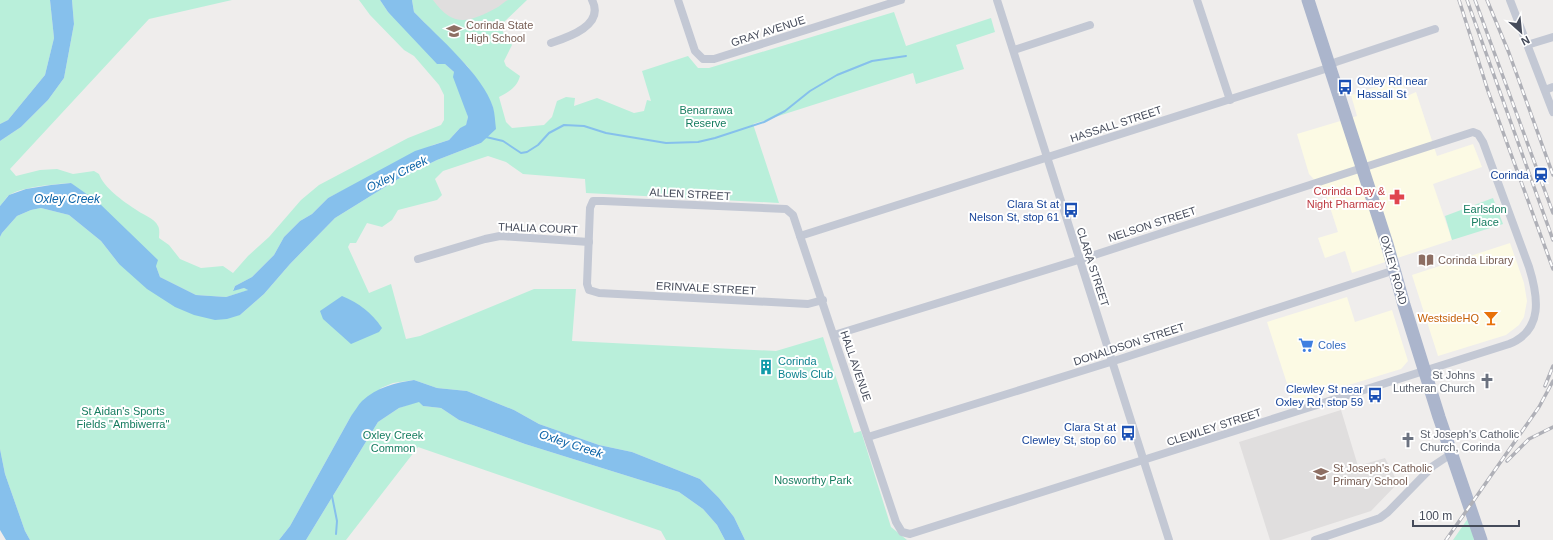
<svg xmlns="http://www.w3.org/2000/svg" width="1553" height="540" font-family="Arial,sans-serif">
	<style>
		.commercial { fill: #fcfae4 }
		.education { fill: #e0dede }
		.green { fill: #b9efda }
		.water { fill: #86c0ec }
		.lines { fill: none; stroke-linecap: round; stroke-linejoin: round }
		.stream { stroke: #86c0ec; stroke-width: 2 }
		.street { stroke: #c3c8d4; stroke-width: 8 }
		.primary { stroke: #abb5cc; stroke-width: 13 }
		.rail-casing { stroke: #afb0b7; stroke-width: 3.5 }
		.rail { stroke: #fff; stroke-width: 2; stroke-dasharray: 6; stroke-linecap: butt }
		.labels { text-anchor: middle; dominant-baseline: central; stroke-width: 4; stroke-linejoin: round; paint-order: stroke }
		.education-label { font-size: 11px; fill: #785e54; stroke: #fff; text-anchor: start }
		.street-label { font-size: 11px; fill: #454b5a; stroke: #fff }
		.transit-label { font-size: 11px; fill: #164399; stroke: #fff; text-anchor: end }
		.park-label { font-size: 11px; fill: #157c5f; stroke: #fff }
		.health-label { font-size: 11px; fill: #be3a42; stroke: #fff; text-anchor: end }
		.food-label { font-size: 11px; fill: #c56008; stroke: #fff; text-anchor: end }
		.shop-label { font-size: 11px; fill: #366cbe; stroke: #fff; text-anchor: start }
		.culture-label { font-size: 11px; fill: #0d838f; stroke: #fff; text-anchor: start }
		.worship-label { font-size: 11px; fill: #5b616d; stroke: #fff; text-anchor: end }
		.water-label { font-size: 12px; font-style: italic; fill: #0b63a7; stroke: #fff }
	</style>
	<rect width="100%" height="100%" fill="#efedec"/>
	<g class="commercial">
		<path d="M 1391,82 L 1393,88 L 1403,85 L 1407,96 L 1416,92 L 1437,156 L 1473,144 L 1482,167 L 1433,184 L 1452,240 L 1352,273 L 1345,251 L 1325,258 L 1318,238 L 1338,232 L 1325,192 L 1309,174 L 1297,134 L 1357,116 L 1351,95 Z"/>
		<path d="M 1510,243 L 1524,283 L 1527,301 L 1524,317 L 1519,325 L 1506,335 L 1438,356 L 1412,275 Z"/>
		<path d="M 1347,297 L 1355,322 L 1392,310 L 1408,361 L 1401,369 L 1293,402 L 1267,322 Z"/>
	</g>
	<g class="education">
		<path d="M 412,0 L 517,0 L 450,49 Z"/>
		<path d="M 1341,410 L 1358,466 L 1385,458 L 1398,483 L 1371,511 L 1281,540 L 1270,540 L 1239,442 Z"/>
	</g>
	<g class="green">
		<path d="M 0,0 L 50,0 L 54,38 L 45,75 L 8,120 L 0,124 Z"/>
		<path d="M 72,0 L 232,0 L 149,19 L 10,169 L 16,176 L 40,170 L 57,169 L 73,174 L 94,171 L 99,174 C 104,188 123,201 135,209 C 141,214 155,218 158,226 C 160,229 159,235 159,238 L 169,245 L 180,259 L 201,268 L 223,266 L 233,273 L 248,256 L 269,237 L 301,200 L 319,185 L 408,138 L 441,125 L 444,120 L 444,95 L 439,85 L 414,56 L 404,50 L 370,15 L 359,0 L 380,0 L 388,12 L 454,72 L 468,117 L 466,126 L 460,128 L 449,140 L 433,145 L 328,198 L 312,214 L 300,221 L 284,237 L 274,255 L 252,277 L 235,286 L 233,290 L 244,288 L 249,290 L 226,297 L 196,295 L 160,277 L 156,266 L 71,183 C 56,184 19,187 8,196 C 5,199 3,203 0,206 L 0,141 L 21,127 L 48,100 L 64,78 L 74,24 Z"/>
		<path d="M 412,0 L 433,0 C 454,29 470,22 498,7 C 501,5 505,1 508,0 C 513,0 522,0 527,0 L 501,25 C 502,34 508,38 512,45 L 504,61 L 506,66 L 520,76 C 517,88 508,92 499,97 L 506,122 L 512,128 L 544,125 L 552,117 L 557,101 L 566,97 L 575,98 L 574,106 L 597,98 L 634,113 L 644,111 L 647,100 L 651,101 L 642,71 L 688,56 L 698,68 L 709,68 L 894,12 L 906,46 L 991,18 L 995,32 L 956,45 L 964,69 L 916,84 L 913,73 L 753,124 L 779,203 L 586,193 L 585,179 L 523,174 L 506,162 L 488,156 L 443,171 L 435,179 L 442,195 L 437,200 L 398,210 L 392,220 L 382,227 L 367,223 L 356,243 L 350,243 L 348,247 L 369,293 L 391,284 L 406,339 L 420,336 L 534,289 L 576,289 L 572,341 L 776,351 L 823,337 L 854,433 L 861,431 L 891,527 L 907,540 L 745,540 L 734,517 L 719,498 L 700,479 L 632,452 L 599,445 L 539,424 L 514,410 L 467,391 L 437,388 L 414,380 L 393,383 L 381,388 L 351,416 L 290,526 L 279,540 L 30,540 L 25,531 L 5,474 L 0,449 L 0,237 L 2,233 L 17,216 L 31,210 L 41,208 L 69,215 L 101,241 L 119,264 L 240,315 L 264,294 L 290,264 L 335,218 L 398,179 L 437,160 L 481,143 L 493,107 L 483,88 L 468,67 L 414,12 Z"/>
		<path d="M 1493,198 L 1503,224 L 1452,240 L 1445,216 Z"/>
		<path d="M 419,401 L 423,406 L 441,408 L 459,420 L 525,444 L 679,492 L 703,509 L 717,525 L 725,540 L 666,540 L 661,531 L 418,447 L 346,540 L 306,540 L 378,422 L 399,408 Z"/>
		<path d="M 1469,517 L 1474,540 L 1453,540 Z"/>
	</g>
	<g class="water">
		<path d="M 50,0 L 72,0 L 74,24 L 64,78 L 48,100 L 21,127 L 0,141 L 0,124 L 8,120 L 45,75 L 54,38 Z"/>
		<path d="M 380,0 L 412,0 L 414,12 C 438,37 483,75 493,107 C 495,114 495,122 496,129 L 481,143 L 437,160 L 398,179 L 335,218 L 290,264 L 264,294 L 240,315 L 227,319 L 215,320 L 194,315 L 175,307 L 147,289 L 119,264 L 101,241 L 69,215 L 41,208 L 31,210 L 17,216 L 2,233 L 0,237 L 0,206 L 9,195 L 26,189 L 51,185 L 71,183 L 98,202 L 158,260 L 156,266 L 160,277 L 196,295 L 226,297 L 248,290 L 244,288 L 233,291 L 235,286 L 252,277 L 274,255 L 284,237 L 300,221 L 312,214 L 328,198 L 415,151 L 449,140 L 460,128 L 466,125 L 468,117 L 453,77 L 454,72 L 445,64 L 437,64 L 388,12 Z"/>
		<path d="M 342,296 C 359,303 371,312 382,328 L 379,332 L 351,344 L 323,319 L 320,311 Z"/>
		<path d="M 414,380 L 437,388 L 467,391 L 514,410 L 539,424 L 599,445 L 632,452 L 700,479 L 719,498 L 734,517 L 745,540 L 725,540 L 717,525 L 703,509 L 679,492 L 525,444 L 459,420 L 441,408 L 423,406 L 419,402 L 399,408 L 378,422 L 306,540 L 279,540 L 290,526 L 351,416 C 355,411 358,405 362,401 C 377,387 395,383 414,380 Z"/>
		<path d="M 0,449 L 5,474 L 25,531 L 30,540 L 6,540 L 0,530 Z"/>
	</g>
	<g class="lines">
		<g class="stream">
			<path d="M 486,137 L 503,141 L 521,153 L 527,152 L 538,145 L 549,133 L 564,125 L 584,126 L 606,133 L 666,143 L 698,142 L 715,138 L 764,122 L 785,111 L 810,91 L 837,75 L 872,61 L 906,56"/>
			<path d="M 332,496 L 337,521 L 336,534"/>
		</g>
		<g class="street">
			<path d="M 678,0 L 695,51 L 703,59 L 714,59 L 901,0"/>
			<path d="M 997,0 L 1169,540"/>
			<path d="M 1197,0 L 1230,100"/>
			<path d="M 1510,0 L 1553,112"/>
			<path d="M 551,43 C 569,37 605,25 592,0"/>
			<path d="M 1527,45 L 1553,37"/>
			<path d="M 1014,50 L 1090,25"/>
			<path d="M 1545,90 L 1553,87"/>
			<path d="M 800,236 L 1325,69 L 1336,62 L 1435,29"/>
			<path d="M 418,259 L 485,239 L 500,236 L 589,242"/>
			<path d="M 823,300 L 808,304 L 599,293 L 589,290 L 587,284 L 590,208 L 593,201 L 603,201 L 786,209 L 793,215 L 800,236 L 896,522 L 902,532 L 910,534 L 1509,344 C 1544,330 1538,296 1529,267 L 1483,142 L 1478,134 L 1473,132 L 1088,257 L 834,335"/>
			<path d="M 868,437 L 1120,359 L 1395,270"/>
			<path d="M 1315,540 L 1380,518 L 1388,512 L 1433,466 L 1451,454"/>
		</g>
		<path class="primary" d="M 1308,0 L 1387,244 L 1404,305 L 1439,417 L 1481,540"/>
		<g class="rail-casing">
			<g id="rail">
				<path d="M 1459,0 L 1488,91 L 1553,269"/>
				<path d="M 1467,0 L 1553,240"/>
				<path d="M 1475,0 L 1553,213"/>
				<path d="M 1487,0 L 1509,53 L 1553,175"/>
				<path d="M 1545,386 L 1553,366"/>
				<path d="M 1507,461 L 1529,439 L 1553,427"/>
				<path d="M 1446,540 L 1539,407 L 1553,381"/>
			</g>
		</g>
		<use href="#rail" class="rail"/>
	</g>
	<defs>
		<g id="school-bare" transform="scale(1.2)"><path d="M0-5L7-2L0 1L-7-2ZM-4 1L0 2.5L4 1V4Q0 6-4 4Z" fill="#8d6e63" stroke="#fff" stroke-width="2.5" paint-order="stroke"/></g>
		<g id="bus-bare" transform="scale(1.2)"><path d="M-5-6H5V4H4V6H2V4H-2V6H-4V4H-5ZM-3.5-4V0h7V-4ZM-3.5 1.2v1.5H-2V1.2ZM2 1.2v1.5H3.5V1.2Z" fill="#1a4fb4" stroke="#fff" stroke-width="2.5" paint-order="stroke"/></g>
		<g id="station-bare" transform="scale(1.2)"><path d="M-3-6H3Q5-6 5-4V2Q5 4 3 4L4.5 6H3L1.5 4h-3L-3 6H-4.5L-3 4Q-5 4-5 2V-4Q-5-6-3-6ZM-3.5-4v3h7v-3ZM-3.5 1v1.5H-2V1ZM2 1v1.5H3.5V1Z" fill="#1a4fb4" stroke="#fff" stroke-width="2.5" paint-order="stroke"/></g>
		<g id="pharmacy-bare" transform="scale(1.2)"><path d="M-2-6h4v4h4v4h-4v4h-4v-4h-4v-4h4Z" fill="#e0444e" stroke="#fff" stroke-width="2.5" paint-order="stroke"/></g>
		<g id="library-bare" transform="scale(1.2)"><path d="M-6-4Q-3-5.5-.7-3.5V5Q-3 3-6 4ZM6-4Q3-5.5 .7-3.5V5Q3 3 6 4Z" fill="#8d6e63" stroke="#fff" stroke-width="2.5" paint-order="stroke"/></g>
		<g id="bar-bare" transform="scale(1.2)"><path d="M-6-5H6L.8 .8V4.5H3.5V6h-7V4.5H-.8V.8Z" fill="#e8710a" stroke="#fff" stroke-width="2.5" paint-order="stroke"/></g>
		<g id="supermarket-bare" transform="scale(1.2)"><path d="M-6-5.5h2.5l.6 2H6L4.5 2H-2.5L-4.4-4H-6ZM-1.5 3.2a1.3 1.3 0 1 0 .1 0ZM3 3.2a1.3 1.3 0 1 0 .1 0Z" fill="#3f7fe0" stroke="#fff" stroke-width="2.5" paint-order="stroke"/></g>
		<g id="building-bare" transform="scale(1.2)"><path d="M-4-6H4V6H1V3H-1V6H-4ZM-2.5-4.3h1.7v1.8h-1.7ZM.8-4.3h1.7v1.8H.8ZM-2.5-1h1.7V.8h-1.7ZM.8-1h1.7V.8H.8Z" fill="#0f9aa8" stroke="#fff" stroke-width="2.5" paint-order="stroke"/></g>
		<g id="church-bare" transform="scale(1.2)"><path d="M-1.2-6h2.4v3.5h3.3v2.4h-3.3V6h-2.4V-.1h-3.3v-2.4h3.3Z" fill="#6b7280" stroke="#fff" stroke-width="2.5" paint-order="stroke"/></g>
	</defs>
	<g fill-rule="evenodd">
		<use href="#school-bare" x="454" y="31"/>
		<use href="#bus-bare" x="1345" y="87"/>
		<use href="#station-bare" x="1541" y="175"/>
		<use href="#pharmacy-bare" x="1397" y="197"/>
		<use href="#bus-bare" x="1071" y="210"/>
		<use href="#library-bare" x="1426" y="260"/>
		<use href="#bar-bare" x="1491" y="318"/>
		<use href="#supermarket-bare" x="1306" y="345"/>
		<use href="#building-bare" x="766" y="367"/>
		<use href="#church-bare" x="1487" y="381"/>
		<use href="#bus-bare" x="1375" y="395"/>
		<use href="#bus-bare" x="1128" y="433"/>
		<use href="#church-bare" x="1408" y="440"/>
		<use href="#school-bare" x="1321" y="474"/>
	</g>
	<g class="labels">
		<g class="education-label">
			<text x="466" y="25">Corinda State<tspan x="466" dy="13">High School</tspan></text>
			<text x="1438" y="260">Corinda Library</text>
			<text x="1333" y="468">St Joseph's Catholic<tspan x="1333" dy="13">Primary School</tspan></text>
		</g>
		<g class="street-label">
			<text transform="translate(768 31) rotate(-18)">GRAY AVENUE</text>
			<text transform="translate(1116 124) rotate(-18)">HASSALL STREET</text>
			<text transform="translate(690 194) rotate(3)">ALLEN STREET</text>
			<text transform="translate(1152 224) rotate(-18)">NELSON STREET</text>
			<text transform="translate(538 228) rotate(2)">THALIA COURT</text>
			<text transform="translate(1093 267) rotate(72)">CLARA STREET</text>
			<text transform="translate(1394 270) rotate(74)">OXLEY ROAD</text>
			<text transform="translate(706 288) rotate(3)">ERINVALE STREET</text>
			<text transform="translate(1129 344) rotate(-18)">DONALDSON STREET</text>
			<text transform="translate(856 366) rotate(71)">HALL AVENUE</text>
			<text transform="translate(1214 427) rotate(-18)">CLEWLEY STREET</text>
		</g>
		<g class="transit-label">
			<text x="1357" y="81" text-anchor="start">Oxley Rd near<tspan x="1357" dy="13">Hassall St</tspan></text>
			<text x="1529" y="175">Corinda</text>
			<text x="1059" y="204">Clara St at<tspan x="1059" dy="13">Nelson St, stop 61</tspan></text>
			<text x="1363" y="389">Clewley St near<tspan x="1363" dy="13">Oxley Rd, stop 59</tspan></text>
			<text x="1116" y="427">Clara St at<tspan x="1116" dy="13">Clewley St, stop 60</tspan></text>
		</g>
		<g class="park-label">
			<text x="706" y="110">Benarrawa<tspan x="706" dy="13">Reserve</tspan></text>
			<text x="1485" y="209">Earlsdon<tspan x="1485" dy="13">Place</tspan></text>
			<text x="123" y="411">St Aidan's Sports<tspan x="123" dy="13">Fields "Ambiwerra"</tspan></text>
			<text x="393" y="435">Oxley Creek<tspan x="393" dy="13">Common</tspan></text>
			<text x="813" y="480">Nosworthy Park</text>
		</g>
		<g class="health-label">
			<text x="1385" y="191">Corinda Day &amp;<tspan x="1385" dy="13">Night Pharmacy</tspan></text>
		</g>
		<g class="food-label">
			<text x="1479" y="318">WestsideHQ</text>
		</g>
		<g class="shop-label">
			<text x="1318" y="345">Coles</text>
		</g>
		<g class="culture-label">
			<text x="778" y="361">Corinda<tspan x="778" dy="13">Bowls Club</tspan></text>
		</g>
		<g class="worship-label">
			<text x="1475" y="375">St Johns<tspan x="1475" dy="13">Lutheran Church</tspan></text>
			<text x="1420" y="434" text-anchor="start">St Joseph's Catholic<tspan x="1420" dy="13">Church, Corinda</tspan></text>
		</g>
		<g class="water-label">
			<text transform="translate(397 174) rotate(-26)">Oxley Creek</text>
			<text x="67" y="199">Oxley Creek</text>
			<text transform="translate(571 444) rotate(18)">Oxley Creek</text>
		</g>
	</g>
	<g transform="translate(1521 32) rotate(153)" stroke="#ffffff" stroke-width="3" paint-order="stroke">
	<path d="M0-3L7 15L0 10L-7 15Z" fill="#454b5a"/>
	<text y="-6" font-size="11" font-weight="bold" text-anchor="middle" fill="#454b5a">N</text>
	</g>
	<path d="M1413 520v6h106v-6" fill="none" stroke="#454b5a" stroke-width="2"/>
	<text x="1419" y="520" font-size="12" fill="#454b5a" stroke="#ffffff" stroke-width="3" paint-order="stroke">100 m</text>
</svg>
